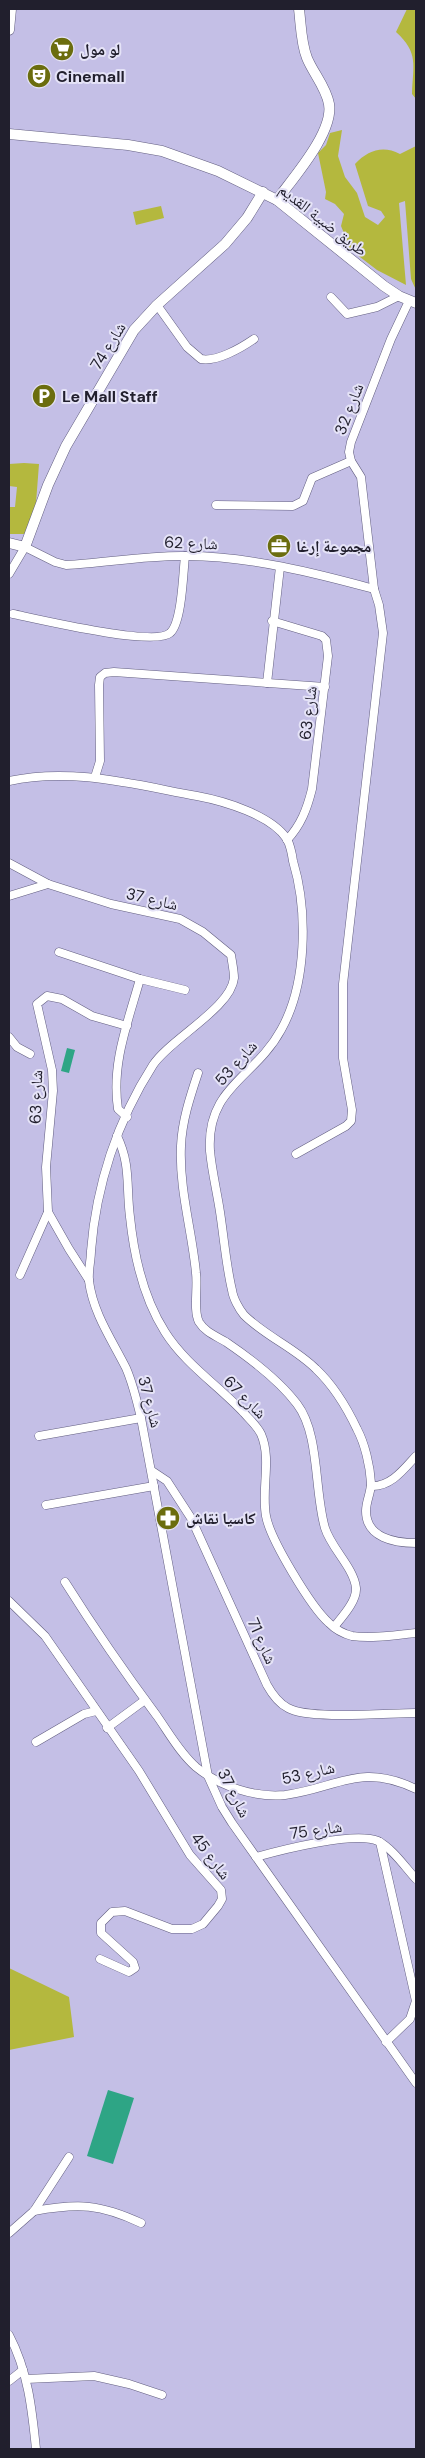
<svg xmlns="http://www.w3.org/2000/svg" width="425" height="2458" font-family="'DM Sans','Noto Naskh Arabic',sans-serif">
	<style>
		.green { fill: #b4b83e }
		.water { fill: #2ea585 }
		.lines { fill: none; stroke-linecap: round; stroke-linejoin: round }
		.street-casing { stroke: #635f81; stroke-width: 9 }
		.secondary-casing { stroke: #635f81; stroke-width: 11 }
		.street { stroke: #fff; stroke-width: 8 }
		.secondary { stroke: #fff; stroke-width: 10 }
		.labels { text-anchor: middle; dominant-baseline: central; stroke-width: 4; stroke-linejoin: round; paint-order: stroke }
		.poi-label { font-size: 16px; font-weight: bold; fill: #211f2d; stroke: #e5e3f7; text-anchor: start }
		.street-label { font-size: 16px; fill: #211f2d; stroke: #e5e3f7 }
	</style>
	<rect width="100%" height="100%" fill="#c4bfe6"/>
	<g class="green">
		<path d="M 407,9 L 416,9 L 416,99 L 412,94 C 413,65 419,53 396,32 Z"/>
		<path d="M 342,130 L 338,156 L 345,177 L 357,193 L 365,217 L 378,225 L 385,217 L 381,211 L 368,206 L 355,164 C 368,150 383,145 400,154 L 416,146 L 416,290 L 411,279 L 405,201 L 399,203 L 406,285 L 377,270 L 343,244 L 346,238 L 341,226 L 344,214 L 335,204 L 325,199 L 326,192 L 318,153 L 326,145 L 330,133 Z"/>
		<path d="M 161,206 L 164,218 L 136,225 L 133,212 Z"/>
		<path d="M 24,463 L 39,464 L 36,503 L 27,534 L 9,534 L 9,507 L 15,507 L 17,487 L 9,486 L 9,464 Z"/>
		<path d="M 9,1968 L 69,1997 L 74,2037 L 9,2050 Z"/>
	</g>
	<g class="water">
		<path d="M 67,1048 L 75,1050 L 69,1073 L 61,1071 Z"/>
		<path d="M 108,2090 L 134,2098 L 113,2164 L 87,2156 Z"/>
	</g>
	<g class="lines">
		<g class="street-casing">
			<g id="street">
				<path d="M 331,297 L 347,314 L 377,307 L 399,296"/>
				<path d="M 157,305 L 187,347 L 201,359 C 217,362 241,348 254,339"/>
				<path d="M 216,505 L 293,506 L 303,501 L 312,478 L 351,461"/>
				<path d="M 9,574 L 25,547 L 55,562 L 66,565 C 106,563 146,555 187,556 C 248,556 315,573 374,589"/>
				<path d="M 13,614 C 37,619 155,647 170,633 C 182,623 183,573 185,556"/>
				<path d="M 272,621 L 322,636 L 326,640 L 328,656 L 312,789 C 307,809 301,825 287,840"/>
				<path d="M 267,683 L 280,567"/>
				<path d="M 95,777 L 100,761 L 99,685 L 100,677 L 105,673 L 114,672 L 325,687"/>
				<path d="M 9,781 C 72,767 136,785 197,796 C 224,801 271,815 287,839 C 290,845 292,854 293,861 C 308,911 307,984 281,1030 C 255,1078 206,1087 210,1151 C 212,1172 217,1192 220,1212 C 224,1238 226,1265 232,1290 C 233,1298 239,1309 244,1315 C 265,1336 295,1348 316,1369 C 333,1385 347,1408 357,1429 C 365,1444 370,1466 371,1483 C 371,1493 366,1501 366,1511 C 366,1538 395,1543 416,1543"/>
				<path d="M 9,863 L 48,884 L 111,904 L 180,919 L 203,932 L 231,955 C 232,962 234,971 234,978 C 231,1008 170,1039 153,1065 C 117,1121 96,1186 91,1251 C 91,1260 88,1271 89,1281 C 93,1313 112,1340 126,1368 C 133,1384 137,1401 141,1418 L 208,1776 L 222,1807 L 232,1823 L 416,2083"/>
				<path d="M 9,896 L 48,884"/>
				<path d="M 59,952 L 140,979 L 185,990"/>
				<path d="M 9,1037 L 17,1047 L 30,1054"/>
				<path d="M 198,1073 C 190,1097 182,1121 181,1146 C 179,1189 192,1231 196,1273 C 198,1287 193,1311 199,1322 C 205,1332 216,1336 226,1342 C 251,1359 278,1379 297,1404 C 320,1434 314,1491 325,1528 C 331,1548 354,1568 356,1588 C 357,1601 342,1617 334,1627"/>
				<path d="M 127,1117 L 118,1109 C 111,1064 128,1022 140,979"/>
				<path d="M 117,1136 C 131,1165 126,1186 130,1217 C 134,1256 144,1299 165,1332 C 185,1364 219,1386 244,1413 C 250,1420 257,1426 261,1434 C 272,1459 261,1489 266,1516 C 270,1539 311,1607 329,1623 C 335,1629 344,1634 352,1636 C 372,1639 396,1635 416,1633"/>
				<path d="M 296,1154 L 346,1126 L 351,1121 L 352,1110 L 343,1058 L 343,984 L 383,633 L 379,605 L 374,589 L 361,477 L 351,461 L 349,452 L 351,442 L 391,339 L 409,301"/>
				<path d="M 20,1275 L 48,1212"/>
				<path d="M 89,1280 L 69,1249 L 48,1212 L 46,1167 L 53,1091 L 52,1070 L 37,1004 L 47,996 L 62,999 L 92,1016 L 127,1026"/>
				<path d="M 39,1436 L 141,1418"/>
				<path d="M 152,1471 L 167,1481 L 191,1518 L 267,1685 C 272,1694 278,1703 288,1708 C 309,1720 388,1713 416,1713"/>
				<path d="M 371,1486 C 391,1487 404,1469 416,1456"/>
				<path d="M 46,1505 L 154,1486"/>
				<path d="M 65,1582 C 94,1628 125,1673 157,1716 C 169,1733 180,1753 196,1767 C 219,1786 255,1798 285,1795 C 338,1788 360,1762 416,1789"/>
				<path d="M 9,1601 L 45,1636 L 139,1771 L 190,1855 L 221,1890 L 222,1899 L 218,1906 L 203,1924 L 192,1929 L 172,1929 L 125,1911 L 112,1912 L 101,1923 L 101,1933 L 133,1962 L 135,1968 L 129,1972 L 100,1959"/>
				<path d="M 107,1728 L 145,1700"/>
				<path d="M 36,1742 L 84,1714 L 96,1711"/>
				<path d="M 380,1842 L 416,2001 L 410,2019 L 386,2042"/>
				<path d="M 256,1857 C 281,1850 355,1831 378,1841 C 392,1848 405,1867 416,1879"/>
				<path d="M 34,2211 C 79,2203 100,2204 141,2223"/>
				<path d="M 9,2233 L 34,2211 L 69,2157"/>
				<path d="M 9,2335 C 28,2371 32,2409 36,2449"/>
				<path d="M 26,2379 L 94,2376 L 129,2384 L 162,2395"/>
				<path d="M 9,2381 L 23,2370"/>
			</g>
		</g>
		<g class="secondary-casing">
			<g id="secondary">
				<path d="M 9,30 L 11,9"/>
				<path d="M 9,134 L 128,145 L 162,151 L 218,171 L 277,200 L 384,286 L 399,296 L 416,303"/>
				<path d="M 277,200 C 293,178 334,132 329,104 C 326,87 313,73 307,58 C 301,43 301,25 299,9"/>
				<path d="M 9,543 L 25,547 L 48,485 L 66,446 L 134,330 L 157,305 L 225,244 L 247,218 L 263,192"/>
			</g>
		</g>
		<use href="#street" class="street"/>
		<use href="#secondary" class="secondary"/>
	</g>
	<defs>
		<g id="supermarket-disc" transform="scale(1.25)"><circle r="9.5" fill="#6b6d0e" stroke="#e5e3f7"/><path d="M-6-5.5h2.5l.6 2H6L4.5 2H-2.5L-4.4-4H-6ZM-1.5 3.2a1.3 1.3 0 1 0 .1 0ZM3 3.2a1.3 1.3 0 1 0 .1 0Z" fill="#fff"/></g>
		<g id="theatre-disc" transform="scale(1.25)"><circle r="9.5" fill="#6b6d0e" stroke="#e5e3f7"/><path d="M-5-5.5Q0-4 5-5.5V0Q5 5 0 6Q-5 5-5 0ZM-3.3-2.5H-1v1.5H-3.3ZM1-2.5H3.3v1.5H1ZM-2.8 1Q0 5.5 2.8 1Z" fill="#fff"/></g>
		<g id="parking-disc" transform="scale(1.25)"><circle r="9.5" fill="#6b6d0e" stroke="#e5e3f7"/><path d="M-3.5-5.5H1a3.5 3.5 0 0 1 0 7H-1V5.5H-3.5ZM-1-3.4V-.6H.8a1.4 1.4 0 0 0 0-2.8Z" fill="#fff"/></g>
		<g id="office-disc" transform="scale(1.25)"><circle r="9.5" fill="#6b6d0e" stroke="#e5e3f7"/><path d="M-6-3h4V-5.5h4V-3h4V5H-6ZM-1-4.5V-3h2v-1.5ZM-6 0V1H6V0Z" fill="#fff"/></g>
		<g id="pharmacy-disc" transform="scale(1.25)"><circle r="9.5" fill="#6b6d0e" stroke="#e5e3f7"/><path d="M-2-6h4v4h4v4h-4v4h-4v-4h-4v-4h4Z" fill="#fff"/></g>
	</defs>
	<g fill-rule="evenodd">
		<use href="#supermarket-disc" x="62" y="49"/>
		<use href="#theatre-disc" x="39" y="76"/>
		<use href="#parking-disc" x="44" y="396"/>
		<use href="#office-disc" x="279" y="546"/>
		<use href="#pharmacy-disc" x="168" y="1518"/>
	</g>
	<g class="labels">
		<g class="poi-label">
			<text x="80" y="49">لو مول</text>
			<text x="56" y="76">Cinemall</text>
			<text x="62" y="396">Le Mall Staff</text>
			<text x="296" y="546">مجموعة إرغا</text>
			<text x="186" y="1518">كاسيا نقاش</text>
		</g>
		<g class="street-label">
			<text transform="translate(323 220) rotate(38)">طريق ضبية القديم</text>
			<text transform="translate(108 346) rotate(-58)">شارع 74</text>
			<text transform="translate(349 409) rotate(-69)">شارع 32</text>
			<text transform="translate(191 543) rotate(2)">شارع 62</text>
			<text transform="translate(308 713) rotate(-83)">شارع 63</text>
			<text transform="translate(152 899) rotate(13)">شارع 37</text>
			<text transform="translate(236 1063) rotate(-48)">شارع 53</text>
			<text transform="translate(36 1097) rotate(-88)">شارع 63</text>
			<text transform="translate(245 1397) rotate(45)">شارع 67</text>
			<text transform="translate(150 1402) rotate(75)">شارع 37</text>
			<text transform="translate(262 1641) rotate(66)">شارع 71</text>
			<text transform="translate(308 1773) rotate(-13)">شارع 53</text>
			<text transform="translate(234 1793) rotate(63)">شارع 37</text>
			<text transform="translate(316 1830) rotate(-8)">شارع 75</text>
			<text transform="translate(211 1856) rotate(53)">شارع 45</text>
		</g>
	</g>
	<rect width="425" height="2458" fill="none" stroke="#211f2d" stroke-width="20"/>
</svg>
